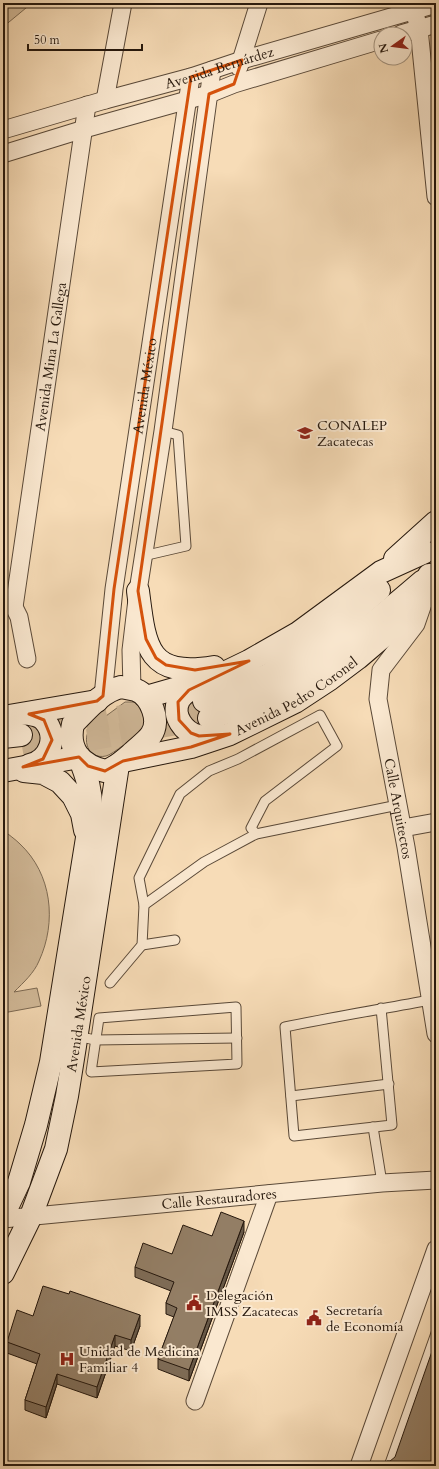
<svg xmlns="http://www.w3.org/2000/svg" width="439" height="1469" font-family="Cardo,serif">
	<style>
		.green { fill: #d3bb9a; stroke: #7c6a54 }
		.lines { fill: none; stroke-linecap: round; stroke-linejoin: round }
		.secondary-tunnel { stroke: #cdb595; stroke-width: 22; stroke-dasharray: 22 11; stroke-linecap: butt }
		.lane-casing { stroke: #5a4938; stroke-width: 11 }
		.street-casing { stroke: #5a4938; stroke-width: 19 }
		.secondary-casing { stroke: #26180d; stroke-width: 24 }
		.lane { stroke: #fae8d0; stroke-width: 9 }
		.street { stroke: #fae8d0; stroke-width: 17 }
		.secondary { stroke: #fae8d0; stroke-width: 22 }
		.wall { fill: #7e6c57; stroke: #26180d }
		.shaded-wall { fill: #675847; stroke: #26180d }
		.building { fill: #937e65; stroke: #26180d }
		.marked { fill: none; stroke: #d5520c; stroke-width: 3; stroke-linejoin: round }
		.labels { text-anchor: middle; dominant-baseline: central; stroke-width: 4; stroke-linejoin: round; paint-order: stroke }
		.street-label { font-size: 14px; fill: #26180d; stroke: #fae8d0 }
		.poi-label { font-size: 14px; fill: #26180d; stroke: #fae8d0; text-anchor: start }
	</style>
	<rect width="100%" height="100%" fill="#f7dcb7"/>
	<filter id="stains"><feTurbulence type="fractalNoise" baseFrequency=".005" numOctaves="4"/><feColorMatrix values="0 0 0 0 .2 0 0 0 0 .09 0 0 0 0 .02 0 0 0 .5 -.17"/></filter>
	<radialGradient id="worn" r=".72"><stop offset=".6" stop-color="#630" stop-opacity="0"/><stop offset="1" stop-color="#630" stop-opacity=".3"/></radialGradient>
	<g class="green">
		<path d="M 3,3 L 32,3 L 3,27 Z"/>
		<path d="M 125,702 L 134,702 L 139,704 L 146,722 C 145,724 143,727 141,730 C 137,735 112,755 106,756 C 88,760 81,739 91,727 Z"/>
		<path d="M 3,830 C 9,835 15,839 20,844 C 52,874 57,922 39,961 C 34,973 24,982 14,992 L 37,988 L 41,1006 L 3,1013 Z"/>
	</g>
	<g class="lines">
		<g class="secondary-tunnel">
			<path d="M 21,735 L 204,701"/>
			<path d="M 23,752 L 209,718"/>
		</g>
		<g class="lane-casing">
			<g id="lane">
				<path d="M 143,556 L 186,546 L 178,435 L 163,431"/>
				<path d="M 144,905 L 204,862 L 256,834 L 398,805"/>
				<path d="M 142,945 L 175,940"/>
				<path d="M 110,983 L 142,945 L 144,905 L 139,878 L 180,794 L 209,771 L 238,759 L 320,715 L 337,746 L 265,801 L 251,828 L 256,834"/>
				<path d="M 236,1007 L 237,1064 L 91,1072 L 99,1018 Z"/>
				<path d="M 381,1008 L 392,1125 L 294,1136 L 285,1027 C 333,1017 382,1009 430,1000"/>
				<path d="M 77,1036 L 95,1040 L 237,1038"/>
				<path d="M 291,1096 L 389,1084"/>
				<path d="M 373,1127 L 382,1183"/>
				<path d="M 389,1466 L 436,1333"/>
			</g>
		</g>
		<g class="street-casing">
			<g id="street">
				<path d="M 414,10 L 419,29 L 436,197"/>
				<path d="M 401,34 L 436,24"/>
				<path d="M 239,67 L 259,3"/>
				<path d="M 105,100 L 123,3"/>
				<path id="s1" d="M 3,130 L 105,100 L 191,77 L 242,60 L 436,4"/>
				<path d="M 3,154 L 84,129 L 209,94 L 234,84 L 381,40"/>
				<path id="s2" d="M 425,598 L 416,624 L 381,670 L 378,699 L 406,847 L 436,1034"/>
				<path id="s3" d="M 14,607 L 87,105"/>
				<path d="M 14,607 L 19,617 L 27,659"/>
				<path d="M 132,689 L 131,650 L 138,591 L 163,431 L 212,70"/>
				<path id="s4" d="M 103,696 L 114,589 L 191,77"/>
				<path d="M 403,828 L 436,822"/>
				<path id="s5" d="M 3,1219 L 382,1183 L 436,1180"/>
				<path d="M 195,1401 L 269,1194"/>
				<path d="M 359,1466 L 436,1249"/>
			</g>
		</g>
		<g class="secondary-casing">
			<g id="secondary">
				<path d="M 395,559 L 436,522"/>
				<path d="M 138,591 C 145,647 147,678 214,667"/>
				<path d="M 199,685 C 191,689 183,693 179,700 C 171,715 184,733 199,736 C 205,737 212,736 218,735"/>
				<path d="M 121,687 C 126,688 131,689 136,690 C 151,696 161,721 151,735 C 146,742 137,748 131,754 C 123,761 116,768 105,771 C 81,765 67,750 73,724 C 86,711 102,691 121,687 Z"/>
				<path d="M 146,697 L 216,677 L 249,661 L 298,633 L 381,572 L 425,552"/>
				<path d="M 204,701 L 245,686 L 268,675 L 318,642 L 379,590"/>
				<path d="M 29,714 C 35,715 40,716 44,720 C 59,736 50,760 30,765"/>
				<path d="M 3,717 L 97,701"/>
				<path d="M 209,718 C 226,713 244,708 260,700 C 320,670 372,624 423,581"/>
				<path d="M 3,737 L 21,735"/>
				<path id="s6" d="M 123,761 L 191,747 L 230,734 L 295,702 L 330,679 L 358,658 L 399,623 L 426,595 L 429,575"/>
				<path d="M 3,771 L 79,757 C 87,777 92,792 91,813 L 51,1062 L 36,1125 L 19,1182 L 3,1216"/>
				<path d="M 24,771 L 43,773 L 60,782 L 73,796 L 82,814 L 85,830"/>
				<path id="s7" d="M 3,1273 L 31,1216 L 56,1149 L 67,1096 L 75,1046 L 118,765"/>
			</g>
		</g>
		<use href="#lane" class="lane"/>
		<use href="#street" class="street"/>
		<use href="#secondary" class="secondary"/>
	</g>
	<g class="wall">
		<path d="M 244,1232 L 189,1381 L 158,1369 L 158,1359 L 174,1317 L 166,1314 L 166,1303 L 171,1291 L 135,1277 L 135,1267 L 172,1254 L 212,1236 Z"/>
		<path d="M 33,1316 L 140,1326 L 131,1351 L 115,1346 L 97,1398 L 57,1384 L 46,1418 L 25,1410 L 25,1400 L 37,1364 L 7,1353 L 7,1342 Z"/>
	</g>
	<g class="shaded-wall">
		<path d="M 244,1221 L 244,1232 L 189,1381 L 189,1370 Z"/>
		<path d="M 140,1315 L 140,1326 L 131,1351 L 131,1340 Z"/>
		<path d="M 115,1335 L 115,1346 L 97,1398 L 97,1387 Z"/>
		<path d="M 57,1374 L 57,1384 L 46,1418 L 46,1407 Z"/>
	</g>
	<g class="building">
		<path d="M 221,1212 L 244,1221 L 189,1370 L 158,1359 L 177,1308 L 166,1303 L 174,1282 L 135,1267 L 143,1243 L 172,1254 L 183,1225 L 212,1236 Z"/>
		<path d="M 43,1286 L 69,1294 L 70,1291 L 140,1315 L 131,1340 L 115,1335 L 97,1387 L 57,1374 L 46,1407 L 25,1400 L 40,1354 L 7,1342 L 17,1310 L 33,1316 Z"/>
		<path d="M 436,1340 L 436,1466 L 385,1466 L 387,1461 L 390,1461 L 395,1457 Z"/>
	</g>
	<path class="marked" d="M 242,60 L 234,84 L 209,94 L 138,591 L 146,639 L 156,658 L 166,665 L 195,670 L 249,661 L 189,690 L 178,702 L 179,720 L 191,733 L 199,736 L 230,734 L 191,747 L 123,761 L 105,771 L 88,766 L 79,757 L 23,767 L 43,759 L 52,740 L 44,720 L 29,714 L 97,701 L 103,696 L 114,589 L 191,77 Z"/>
	<defs>
		<g id="school-bare" transform="scale(1.2)"><path d="M0-5L7-2L0 1L-7-2ZM-4 1L0 2.5L4 1V4Q0 6-4 4Z" fill="#8f2418" stroke="#fae8d0" stroke-width="2.5" paint-order="stroke"/></g>
		<g id="civic-bare" transform="scale(1.2)"><path d="M-.6-6.5H3V-4.5H.6V-3L4-1V1h2V6H-6V1h2V-1L-.6-3ZM-1.2 2.5V6h2.4V2.5Z" fill="#8f2418" stroke="#fae8d0" stroke-width="2.5" paint-order="stroke"/></g>
		<g id="hospital-bare" transform="scale(1.2)"><path d="M-5-5h3v3.5h4V-5h3V5h-3V1.5h-4V5h-3Z" fill="#8f2418" stroke="#fae8d0" stroke-width="2.5" paint-order="stroke"/></g>
	</defs>
	<g fill-rule="evenodd">
		<use href="#school-bare" x="305" y="433"/>
		<use href="#civic-bare" x="194" y="1303"/>
		<use href="#civic-bare" x="314" y="1318"/>
		<use href="#hospital-bare" x="67" y="1359"/>
	</g>
	<g class="labels">
		<g class="street-label">
			<text stroke="none"><textPath href="#s1" startOffset="225">Avenida Bernárdez</textPath></text>
			<text stroke="none"><textPath href="#s3" startOffset="253">Avenida Mina La Gallega</textPath></text>
			<text stroke="none"><textPath href="#s4" startOffset="313">Avenida México</textPath></text>
			<text stroke="none"><textPath href="#s6" startOffset="187">Avenida Pedro Coronel</textPath></text>
			<text stroke="none"><textPath href="#s2" startOffset="226">Calle Arquitectos</textPath></text>
			<text stroke="none"><textPath href="#s7" startOffset="262">Avenida México</textPath></text>
			<text stroke="none"><textPath href="#s5" startOffset="217">Calle Restauradores</textPath></text>
		</g>
		<g class="poi-label">
			<text x="317" y="425">CONALEP<tspan x="317" dy="16">Zacatecas</tspan></text>
			<text x="206" y="1295">Delegación<tspan x="206" dy="16">IMSS Zacatecas</tspan></text>
			<text x="326" y="1310">Secretaría<tspan x="326" dy="16">de Economía</tspan></text>
			<text x="79" y="1351">Unidad de Medicina<tspan x="79" dy="16">Familiar 4</tspan></text>
		</g>
	</g>
	<rect width="439" height="1469" fill="none" stroke="#f7dcb7" stroke-width="16"/>
	<rect x="4" y="4" width="431" height="1461" fill="none" stroke="#26180d" stroke-width="2"/>
	<rect x="8" y="8" width="423" height="1453" fill="none" stroke="#26180d"/>
	<g transform="translate(393 46) rotate(256)"><circle r="19" fill="#fae8d0" stroke="#a59582"/>
	<path d="M0-3L7 15L0 10L-7 15Z" fill="#8f2418"/>
	<text y="-6" font-size="11" font-weight="bold" text-anchor="middle" fill="#26180d">N</text>
	</g>
	<path d="M28 44v6h114v-6" fill="none" stroke="#26180d" stroke-width="2"/>
	<text x="34" y="44" font-size="12" fill="#26180d" stroke="#fae8d0" stroke-width="3" paint-order="stroke">50 m</text>
	<rect width="100%" height="100%" filter="url(#stains)"/>
	<rect width="100%" height="100%" fill="url(#worn)"/>
</svg>
